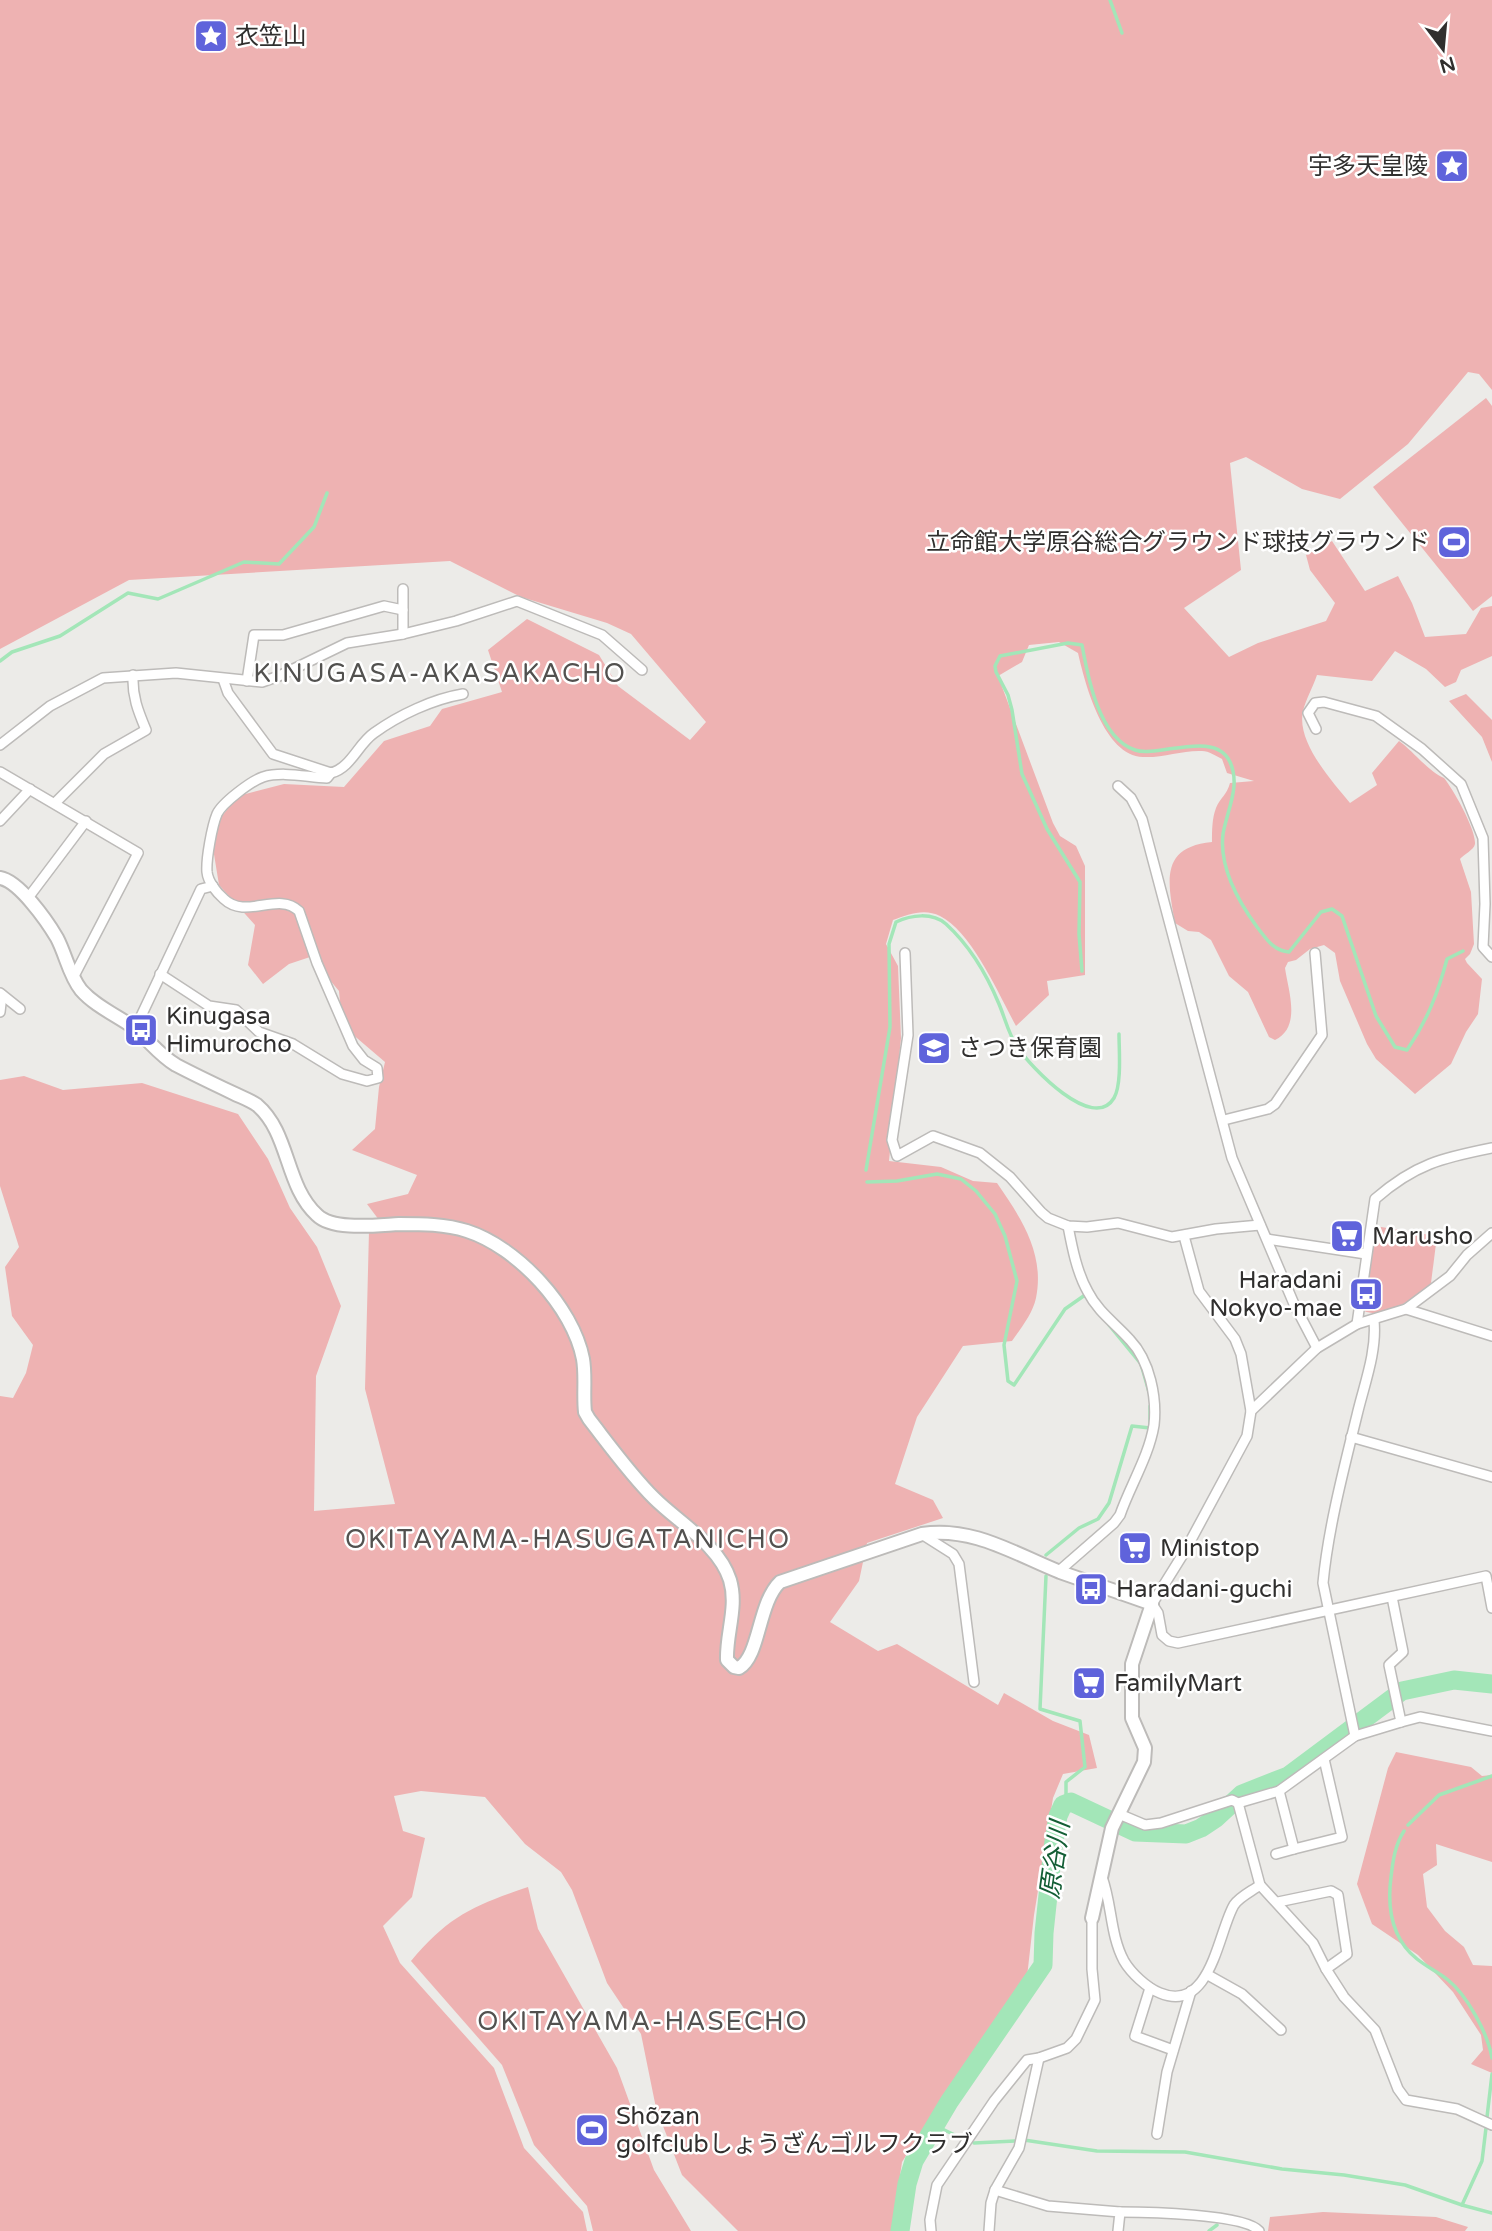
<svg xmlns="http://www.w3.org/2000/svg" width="1492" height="2231" font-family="'Varela Round','Noto Sans JP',sans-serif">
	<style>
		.green { fill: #eeb2b2 }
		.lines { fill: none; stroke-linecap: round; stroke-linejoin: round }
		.stream { stroke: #a3e6b8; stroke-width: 3.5 }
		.river { stroke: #a3e6b8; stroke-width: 19 }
		.street-casing { stroke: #bdbbb9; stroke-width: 12 }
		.secondary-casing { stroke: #bdbbb9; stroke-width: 16 }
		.street { stroke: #fff; stroke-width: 9 }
		.secondary { stroke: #fff; stroke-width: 12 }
		.labels { text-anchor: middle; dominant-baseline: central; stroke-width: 5; stroke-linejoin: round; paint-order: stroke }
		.poi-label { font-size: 24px; fill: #302f2e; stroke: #fff; text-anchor: start }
		.neighbourhood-label { font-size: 26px; letter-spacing: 2px; fill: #52514f; stroke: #fff }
		.water-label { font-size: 26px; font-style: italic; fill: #135e35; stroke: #fff }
	</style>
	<rect width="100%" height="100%" fill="#ecebe8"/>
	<g class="green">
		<path d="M 0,0 L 1492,0 L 1492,390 L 1479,374 L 1468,372 L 1408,444 L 1340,499 L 1302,489 L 1246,457 L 1230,463 L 1241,570 L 1184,608 L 1229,657 L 1258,643 L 1326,621 L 1335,603 L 1310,570 L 1306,555 L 1332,541 L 1365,591 L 1398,576 L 1412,603 L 1425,637 L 1466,634 L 1481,608 L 1492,606 L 1492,656 L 1461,670 L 1456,682 L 1445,687 L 1426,669 L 1395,651 L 1372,681 L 1317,675 C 1313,687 1306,699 1303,711 C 1296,742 1332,781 1350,803 L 1377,785 L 1372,773 L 1399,741 C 1413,751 1429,772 1444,778 C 1453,789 1476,829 1475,844 C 1474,850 1464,854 1460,859 L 1471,892 L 1474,944 L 1470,954 L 1465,959 L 1467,963 L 1482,979 L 1478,1014 L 1466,1032 L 1451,1064 L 1415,1094 L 1376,1059 L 1367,1044 L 1340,981 L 1335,953 L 1324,945 L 1310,949 L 1296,960 L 1288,962 L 1285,968 C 1288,990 1302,1027 1275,1040 L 1269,1037 L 1248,992 L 1229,976 L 1211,940 L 1199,932 L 1188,931 L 1175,923 C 1168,883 1159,847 1212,842 C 1212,831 1212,818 1216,808 C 1220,798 1227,795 1230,783 L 1254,781 L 1227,773 L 1222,759 C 1216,756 1209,751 1202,751 C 1183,750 1163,758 1143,757 C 1104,756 1085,684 1078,653 L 1059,642 L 1029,645 L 1022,662 L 998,676 L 1053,823 L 1060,836 L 1076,846 L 1085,866 L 1085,975 L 1047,981 L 1049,995 L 1016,1026 C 999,995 972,932 940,916 C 925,908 908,914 893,920 L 886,944 L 898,966 L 901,1038 L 889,1161 L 941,1167 L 973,1181 L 997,1183 C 1021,1218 1045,1253 1036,1298 C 1033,1313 1021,1328 1012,1341 L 963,1346 L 917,1417 L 895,1484 L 933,1500 L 943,1518 L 867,1543 L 859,1581 L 830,1622 L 878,1651 L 897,1644 L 998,1705 L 1004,1693 L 1053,1721 L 1089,1735 L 1097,1768 L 1063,1774 L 1053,1798 L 1034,1915 L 1027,1977 L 966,2063 L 902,2162 L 892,2231 L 738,2231 L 682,2175 L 656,2108 L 641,2034 L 607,1983 L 572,1890 L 561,1872 L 525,1844 L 485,1797 L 421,1791 L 394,1796 L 403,1831 L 425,1838 L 412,1897 L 383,1926 L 400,1963 L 494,2068 L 524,2148 L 583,2212 L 587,2231 L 0,2231 L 0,1396 L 13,1398 L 26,1373 L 33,1345 L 12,1316 L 5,1267 L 19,1247 L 0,1186 L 0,1080 L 24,1076 L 63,1090 L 142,1083 L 238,1114 L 268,1159 L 290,1208 L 317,1247 L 341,1306 L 316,1376 L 314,1511 L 395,1504 L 365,1389 L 369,1231 L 379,1220 L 367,1204 L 408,1194 L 417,1175 L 352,1150 L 375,1129 L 379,1087 L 385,1062 L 351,1033 L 341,1013 L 339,991 L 324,973 L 316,955 L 289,964 L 263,984 L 248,965 L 255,925 L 219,885 L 213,848 L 218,821 L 238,796 L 284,784 L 344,787 L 384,741 L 430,726 L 442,709 L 502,692 L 488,650 L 527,619 L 599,655 L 618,686 L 690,740 L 706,722 L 631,634 L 607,623 L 521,597 L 450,561 L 129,580 L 0,649 Z"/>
		<path d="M 1486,398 L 1492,406 L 1492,596 L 1473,611 L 1373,487 Z"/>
		<path d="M 1466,694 L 1492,720 L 1492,762 L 1482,737 L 1449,701 Z"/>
		<path d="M 1375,1226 L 1437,1236 L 1431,1283 C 1414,1298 1386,1320 1364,1311 Z"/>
		<path d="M 1396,1752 L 1471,1767 L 1482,1776 L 1492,1775 L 1492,1862 L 1436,1844 L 1437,1865 L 1423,1874 L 1427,1907 L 1445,1931 L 1464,1947 L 1473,1965 L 1492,1966 L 1492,2073 L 1471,2064 L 1483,2050 L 1481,2035 L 1453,1992 L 1418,1955 L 1372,1924 L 1357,1884 L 1388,1768 Z"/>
		<path d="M 528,1887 L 538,1929 L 617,2068 L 654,2170 L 691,2231 L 593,2231 L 587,2206 L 534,2145 L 502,2065 L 411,1961 C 449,1916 473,1906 528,1887 Z"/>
		<path d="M 1323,2212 L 1436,2217 L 1468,2227 L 1465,2231 L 1268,2231 L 1270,2217 Z"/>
	</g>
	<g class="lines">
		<g class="stream">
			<path d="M 1110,0 L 1122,33"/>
			<path d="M 0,661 L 12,652 L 60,636 L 128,593 L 158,599 L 244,562 L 279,564 L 314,527 L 327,493"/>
			<path d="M 1082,971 L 1079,934 L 1080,882 L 1047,829 L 1022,774 L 1012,710 L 1008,695 L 996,672 L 995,666 L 1000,656 L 1068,643 L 1082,645 C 1088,678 1099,738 1135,750 C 1158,758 1215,729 1230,762 C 1241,786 1227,810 1223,834 C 1219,867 1238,901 1257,927 C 1266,938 1273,951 1289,952 L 1321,912 L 1332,909 L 1342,916 L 1376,1016 L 1395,1047 L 1407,1050 C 1427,1021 1438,993 1447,959 L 1463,951"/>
			<path d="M 866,1170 L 890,1027 L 889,944 L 896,922 C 911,915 932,912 946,924 C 969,945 987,975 999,1004 C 1005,1018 1009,1036 1018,1048 C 1031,1067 1093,1133 1114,1098 C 1122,1084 1119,1050 1119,1034"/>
			<path d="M 867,1182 L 897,1181 L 937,1174 L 961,1179 L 976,1191 L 995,1214 L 1005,1236 L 1017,1281 L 1004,1345 L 1008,1381 L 1014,1385 L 1065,1309 L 1085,1295 L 1086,1297"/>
			<path d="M 1109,1325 L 1141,1364 L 1149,1392"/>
			<path d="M 1046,1555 L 1079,1528 L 1098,1519 L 1109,1503 L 1132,1426 L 1150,1428 L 1150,1406"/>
			<path d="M 1046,1576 L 1040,1709 L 1080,1721 L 1085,1767 L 1066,1782 L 1066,1802"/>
			<path d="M 1408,1825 L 1439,1795 L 1492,1776"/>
			<path d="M 1404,1831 C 1395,1845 1393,1860 1391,1877 C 1387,1908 1391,1938 1417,1959 C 1427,1967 1438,1972 1448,1980 C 1467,1995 1488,2034 1492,2058"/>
			<path d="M 1487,2117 L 1492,2074"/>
			<path d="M 936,2126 L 961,2138"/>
			<path d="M 1024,2140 L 1097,2151 L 1185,2152 L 1282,2169 L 1344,2175 L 1405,2185 L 1462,2205 L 1492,2213"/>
			<path d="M 974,2143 L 1015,2141"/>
			<path d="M 1462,2205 L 1482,2161 L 1486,2128"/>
			<path d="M 1209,2231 L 1217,2225"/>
		</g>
		<path class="river" d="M 900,2231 L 907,2184 L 914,2161 L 949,2102 L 1043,1965 L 1044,1933 L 1053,1848 L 1058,1816 L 1063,1805 L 1071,1802 L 1135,1832 L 1186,1834 L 1201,1828 L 1216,1818 L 1242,1794 L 1288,1776 L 1402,1691 L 1454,1680 L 1492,1684"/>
		<g class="street-casing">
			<g id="street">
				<path d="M 403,634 L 403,589"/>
				<path d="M 223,679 L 228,693 L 273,754 L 331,773 C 351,768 358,744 374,733 C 399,715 433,699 463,694"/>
				<path d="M 247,681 L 254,635 L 283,635 L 384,606 L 403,610"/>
				<path d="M 1316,729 L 1308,713 L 1315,703 L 1324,702 L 1376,716 L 1422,749 L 1461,784 L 1483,838 L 1485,904 L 1483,947 L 1492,957"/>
				<path d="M 0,745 L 50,706 L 103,678 L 176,673 L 262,682 L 279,676 L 347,643 L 403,634 L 456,621 L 517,601 L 602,635 L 642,670"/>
				<path d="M 0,772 L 138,853 L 73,978"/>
				<path d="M 1118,786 L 1131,798 L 1142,819 L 1232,1158 L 1294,1304 L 1317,1348"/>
				<path d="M 55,803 L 104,754 L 146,730 C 138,711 132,696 133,675"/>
				<path d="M 0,821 L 30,789"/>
				<path d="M 28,898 L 86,821"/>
				<path d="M 905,953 L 908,1035 L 892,1140 L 897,1156 L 933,1136 L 980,1153 L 1010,1177 L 1041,1212 L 1048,1218 L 1068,1226 L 1087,1227 L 1118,1223 L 1172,1237 L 1216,1229 L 1260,1225"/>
				<path d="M 160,974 L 209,1006 L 236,1010 L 259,1032 L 293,1044 L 342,1074 L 367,1081 L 378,1078 L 377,1068 L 364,1060 L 353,1046 L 317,963 L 299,911 C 278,891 246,920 224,899 C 217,893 208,882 207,872 C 206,859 212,826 217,814 C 222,803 251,781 263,777 C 283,771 306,777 327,778 L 331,773"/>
				<path d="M 0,993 L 20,1009"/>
				<path d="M 0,1012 L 2,995"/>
				<path d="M 135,1029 L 201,889 L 213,886"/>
				<path d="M 1224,1120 L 1268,1109 L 1275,1104 L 1322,1035 L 1315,953"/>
				<path d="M 1492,1233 L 1467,1255 L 1450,1276 L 1406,1309 L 1357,1324 L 1317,1348 L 1251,1411 L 1247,1436 L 1185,1551 L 1152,1604 L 1158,1613 L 1162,1635 L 1169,1641 L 1178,1643 L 1486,1576 L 1492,1608"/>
				<path d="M 1184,1236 L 1199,1291 L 1235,1339 L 1241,1354 L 1251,1411"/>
				<path d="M 1267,1239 L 1366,1254"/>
				<path d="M 1406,1309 L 1492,1336"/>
				<path d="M 1357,1324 L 1375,1199 C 1415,1164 1442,1158 1492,1148"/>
				<path d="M 1351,1437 L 1492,1477"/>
				<path d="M 923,1535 L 953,1554 L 959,1564 L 974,1682"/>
				<path d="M 1059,1571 L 1114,1523 L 1120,1515 C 1130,1486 1149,1456 1154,1425 C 1157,1398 1150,1361 1130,1340 C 1116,1324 1098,1312 1088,1292 C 1077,1273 1072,1247 1068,1226"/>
				<path d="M 1392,1597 L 1403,1652 L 1389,1665 L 1401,1722"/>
				<path d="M 1355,1736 L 1323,1583 C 1328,1529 1344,1468 1357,1415 C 1364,1385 1377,1352 1374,1321"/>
				<path d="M 1279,1791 L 1294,1849 L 1342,1837 L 1324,1759"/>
				<path d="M 1238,1803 L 1260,1885"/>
				<path d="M 1119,1814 L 1145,1825 L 1161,1823 L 1232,1800 L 1238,1803 L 1279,1791 L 1355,1736 L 1401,1722 L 1420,1717 L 1492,1731"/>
				<path d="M 1276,1854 L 1294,1849"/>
				<path d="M 1102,1877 C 1112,1904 1110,1935 1124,1961 C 1131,1973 1147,1988 1160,1993 C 1211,2014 1218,1932 1234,1905 C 1239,1897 1252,1891 1260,1885 L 1313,1943 L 1326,1969 L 1344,1997 L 1375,2030 L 1398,2089 L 1406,2100 L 1457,2109 L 1492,2125"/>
				<path d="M 1278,1902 L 1331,1891 L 1338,1895 L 1347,1954 L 1326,1969"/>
				<path d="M 1208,1975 L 1242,1994 L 1281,2030"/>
				<path d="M 1150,1988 L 1135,2036 L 1173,2050"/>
				<path d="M 1157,2134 L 1167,2072 L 1191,1991"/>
				<path d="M 995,2190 L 1048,2206 L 1120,2212 L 1118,2231"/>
				<path d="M 1120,2212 C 1145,2212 1246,2214 1259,2231"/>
				<path d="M 931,2231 L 930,2220 L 937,2185 L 994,2101 L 1027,2060 L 1039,2058 L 1067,2048 L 1076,2039 L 1095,2000 L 1092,1969 L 1092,1918"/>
				<path d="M 989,2231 L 991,2203 L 995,2190 L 1019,2148 L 1039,2058"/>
			</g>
		</g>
		<g class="secondary-casing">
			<path id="secondary" d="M 0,878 C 19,881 47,921 57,938 C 66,955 69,975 81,990 C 95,1006 116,1015 133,1027 C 148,1039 159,1055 176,1065 C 195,1075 214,1084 233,1093 C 241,1097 250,1100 257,1105 C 290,1133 285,1186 317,1215 C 333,1231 378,1225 399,1224 C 422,1224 445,1224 467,1231 C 517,1247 573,1307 583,1359 C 586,1376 583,1395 585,1412 L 589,1419 C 610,1446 630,1474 654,1498 C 679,1523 719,1545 730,1580 C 738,1607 726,1633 727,1660 L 734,1667 L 739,1668 C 760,1656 758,1603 780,1582 L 922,1534 C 972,1526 1015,1554 1060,1572 C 1091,1583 1122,1593 1152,1604 L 1132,1664 L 1132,1718 L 1145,1748 L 1144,1762 L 1112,1828 L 1092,1918"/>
		</g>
		<use href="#street" class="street"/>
		<use href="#secondary" class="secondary"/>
	</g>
	<defs>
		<g id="sight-square" transform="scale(1.75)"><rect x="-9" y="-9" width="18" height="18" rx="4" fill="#5f63db" stroke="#fff"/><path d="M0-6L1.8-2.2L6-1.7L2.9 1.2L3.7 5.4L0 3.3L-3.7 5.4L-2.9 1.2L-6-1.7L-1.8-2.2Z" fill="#fff"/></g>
		<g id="stadium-square" transform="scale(1.75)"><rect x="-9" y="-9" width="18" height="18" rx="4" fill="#5f63db" stroke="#fff"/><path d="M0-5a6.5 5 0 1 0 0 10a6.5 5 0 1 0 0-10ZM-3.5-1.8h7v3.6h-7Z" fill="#fff"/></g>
		<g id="bus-square" transform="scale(1.75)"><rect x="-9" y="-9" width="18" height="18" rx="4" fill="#5f63db" stroke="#fff"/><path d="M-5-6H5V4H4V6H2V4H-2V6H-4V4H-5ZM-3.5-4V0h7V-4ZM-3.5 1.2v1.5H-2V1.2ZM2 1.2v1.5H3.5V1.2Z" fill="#fff"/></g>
		<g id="school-square" transform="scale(1.75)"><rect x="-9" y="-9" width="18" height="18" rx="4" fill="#5f63db" stroke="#fff"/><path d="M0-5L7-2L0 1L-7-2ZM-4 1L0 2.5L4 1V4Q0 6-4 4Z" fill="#fff"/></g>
		<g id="supermarket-square" transform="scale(1.75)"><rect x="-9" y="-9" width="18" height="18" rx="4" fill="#5f63db" stroke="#fff"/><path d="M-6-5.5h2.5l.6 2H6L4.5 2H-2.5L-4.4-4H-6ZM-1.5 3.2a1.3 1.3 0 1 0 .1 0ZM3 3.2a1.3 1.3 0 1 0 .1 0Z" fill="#fff"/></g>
	</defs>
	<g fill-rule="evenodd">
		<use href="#sight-square" x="211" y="36"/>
		<use href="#sight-square" x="1452" y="166"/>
		<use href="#stadium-square" x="1454" y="542"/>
		<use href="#bus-square" x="141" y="1030"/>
		<use href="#school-square" x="934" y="1048"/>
		<use href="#supermarket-square" x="1347" y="1236"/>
		<use href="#bus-square" x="1366" y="1294"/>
		<use href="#supermarket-square" x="1135" y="1548"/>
		<use href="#bus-square" x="1091" y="1589"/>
		<use href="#supermarket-square" x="1089" y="1683"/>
		<use href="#stadium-square" x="592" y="2130"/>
	</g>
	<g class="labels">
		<g class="poi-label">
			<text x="235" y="36">衣笠山</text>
			<text x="1428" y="166" text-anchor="end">宇多天皇陵</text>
			<text x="1430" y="542" text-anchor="end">立命館大学原谷総合グラウンド球技グラウンド</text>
			<text x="166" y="1016">Kinugasa<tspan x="166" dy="28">Himurocho</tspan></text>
			<text x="958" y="1048">さつき保育園</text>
			<text x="1372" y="1236">Marusho</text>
			<text x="1342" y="1280" text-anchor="end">Haradani<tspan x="1342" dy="28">Nokyo-mae</tspan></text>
			<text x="1160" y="1548">Ministop</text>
			<text x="1116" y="1589">Haradani-guchi</text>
			<text x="1114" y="1683">FamilyMart</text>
			<text x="616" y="2116">Shõzan<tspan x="616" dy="28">golfclubしょうざんゴルフクラブ</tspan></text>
		</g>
		<g class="neighbourhood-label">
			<text x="440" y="673">KINUGASA-AKASAKACHO</text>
			<text x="568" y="1539">OKITAYAMA-HASUGATANICHO</text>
			<text x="643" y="2021">OKITAYAMA-HASECHO</text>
		</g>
		<g class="water-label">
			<text transform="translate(1055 1860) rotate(-82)">原谷川</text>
		</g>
	</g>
	<g transform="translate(1443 49) rotate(164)" stroke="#ffffff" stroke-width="5" paint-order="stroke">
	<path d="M0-5L12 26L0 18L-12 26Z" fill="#302f2e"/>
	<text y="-10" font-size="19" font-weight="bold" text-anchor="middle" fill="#302f2e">N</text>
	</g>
</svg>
